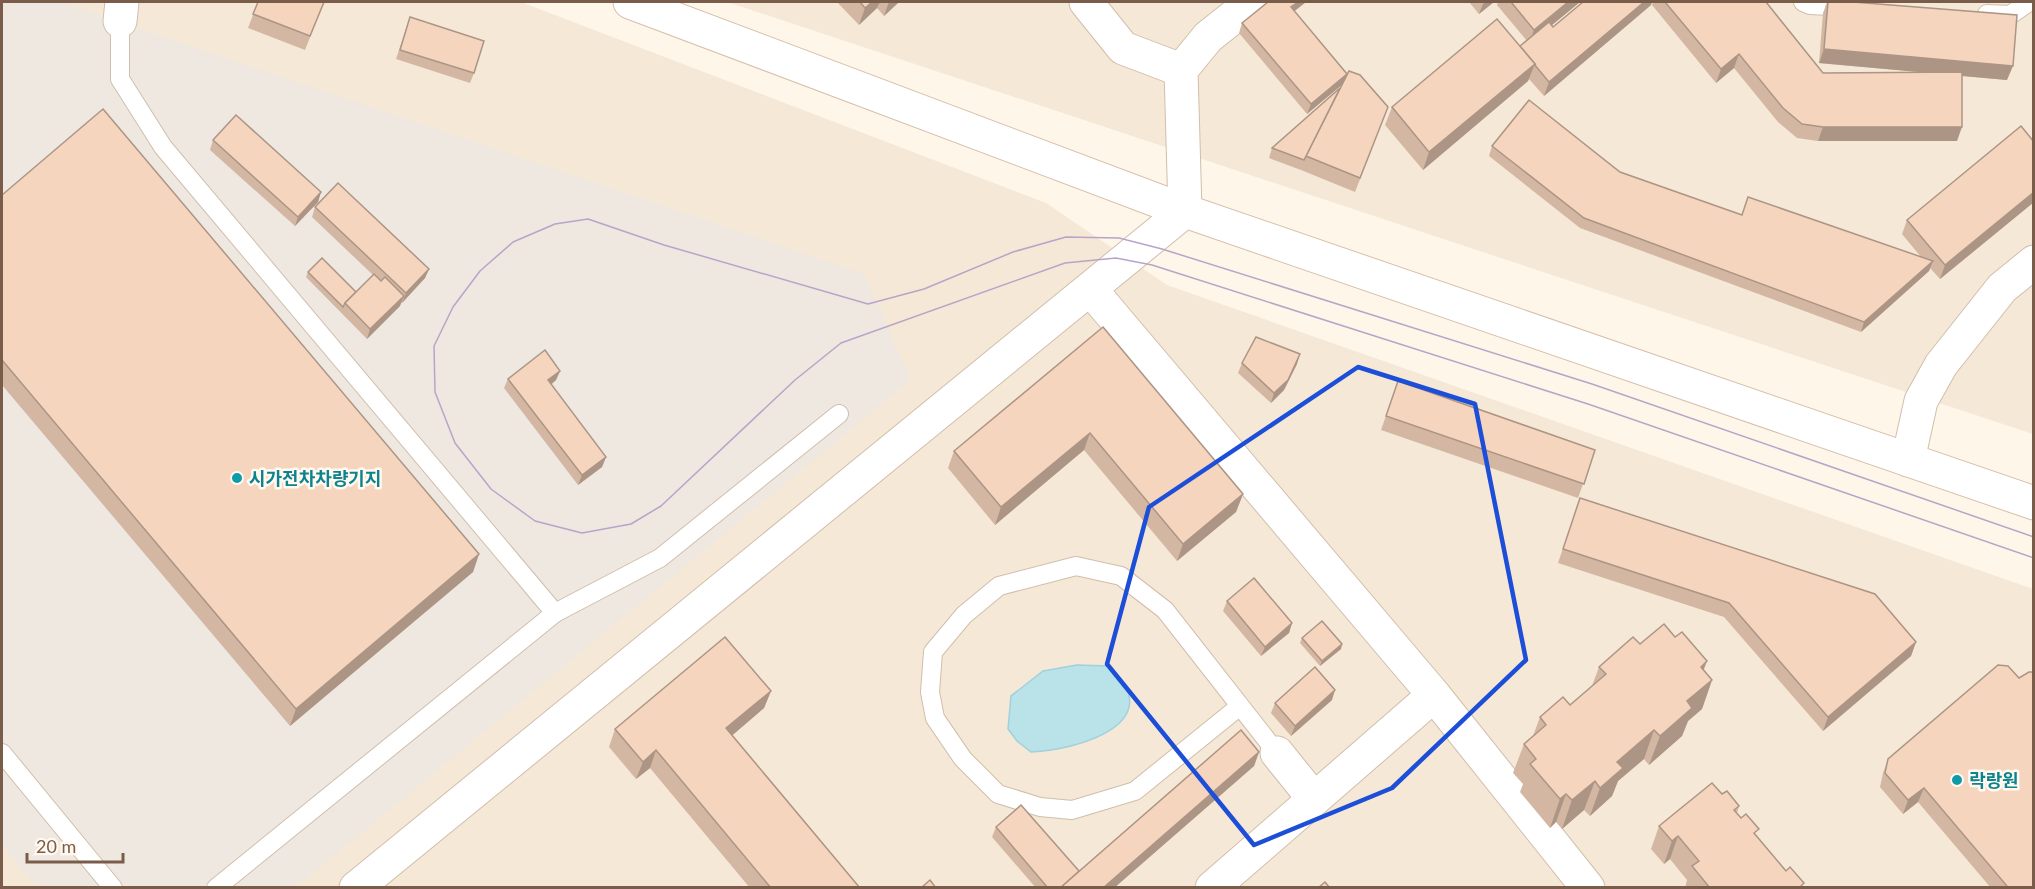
<svg xmlns="http://www.w3.org/2000/svg" width="2035" height="889" font-family="Lato,'Noto Sans KR',sans-serif">
	<style>
		.residential { fill: #f6e8d6 }
		.industrial { fill: #eee8e1 }
		.water { fill: #bae2e9; stroke: #a0d1dc; stroke-width: 1.5 }
		.lines { fill: none; stroke-linecap: round; stroke-linejoin: round }
		.lane-casing { stroke: #d1beac; stroke-width: 20 }
		.street-casing { stroke: #d1beac; stroke-width: 35 }
		.secondary-casing { stroke: #d7c0ac; stroke-width: 35 }
		.lane { stroke: #fff; stroke-width: 18 }
		.street { stroke: #fff; stroke-width: 33 }
		.secondary { stroke: #fff; stroke-width: 33 }
		.tram { stroke: #b9a4c9; stroke-width: 1.5 }
		.wall { fill: #d3b7a3 }
		.shaded-wall { fill: #ac9585 }
		.building { fill: #f5d5be; stroke: #ac9585; stroke-width: 1.5 }
		.marked { fill: none; stroke: #1d4ed8; stroke-width: 4.5; stroke-linejoin: round }
		.culture-dot { fill: #0f9aa8; stroke: #fff9f0; stroke-width: 2 }
		.labels { text-anchor: middle; dominant-baseline: central; stroke-width: 5; stroke-linejoin: round; paint-order: stroke }
		.culture-label { font-size: 18px; font-weight: bold; fill: #0d838f; stroke: #fff9f0; text-anchor: start }
	</style>
	<rect width="100%" height="100%" fill="#fef6e8"/>
	<g class="residential">
		<path d="M 2,2 L 521,2 L 1046,203 L 1167,285 L 2033,589 L 2033,887 L 2,888 Z"/>
		<path d="M 727,2 L 2033,2 L 2033,434 Z"/>
	</g>
	<path class="industrial" d="M 2,2 L 61,2 L 864,274 L 911,380 L 296,887 L 38,887 L 2,846 Z"/>
	<path class="water" d="M 1077,665 L 1109,666 C 1171,723 1078,750 1031,752 L 1017,741 L 1008,729 L 1011,696 L 1043,671 Z"/>
	<g class="lines">
		<g class="lane-casing">
			<g id="lane">
				<path d="M 1803,2 L 1810,5 L 1848,7"/>
				<path d="M 1987,14 L 2010,15 L 2029,2"/>
				<path d="M 120,21 L 120,79 L 163,147 L 555,613 L 216,888"/>
				<path d="M 555,613 L 660,558 L 839,414"/>
				<path d="M 1240,706 L 1135,791 L 1072,810 L 1040,807 L 998,794 L 963,759 L 935,718 L 930,692 L 933,652 L 964,615 L 999,586 L 1076,566 L 1121,576 L 1165,610 L 1277,753"/>
				<path d="M 2,753 L 113,888"/>
			</g>
		</g>
		<g class="street-casing">
			<g id="street">
				<path d="M 1086,2 L 1123,48 L 1181,70"/>
				<path d="M 120,21 L 122,2"/>
				<path d="M 1091,290 L 1434,695 L 1588,888"/>
				<path d="M 1908,460 L 1921,401 L 1941,365 L 2002,288 L 2034,262"/>
				<path d="M 1277,753 L 1314,799"/>
				<path d="M 356,888 L 1185,211 L 1181,70 L 1208,37 L 1252,2"/>
				<path d="M 1212,888 L 1434,695"/>
			</g>
		</g>
		<g class="secondary-casing">
			<path id="secondary" d="M 630,2 L 1185,211 L 2034,503"/>
		</g>
		<use href="#lane" class="lane"/>
		<use href="#street" class="street"/>
		<use href="#secondary" class="secondary"/>
		<path class="tram" d="M 2034,537 L 1592,384 L 1162,249 L 1119,238 L 1066,237 L 1013,252 L 924,289 L 868,304 L 664,245 L 588,219 L 555,224 L 513,242 L 480,271 L 453,307 L 434,346 L 435,392 L 455,443 L 491,489 L 535,521 L 582,533 L 631,524 L 661,506 L 795,380 L 841,343 L 1065,263 L 1116,258 L 1152,265 L 1588,404 L 2034,558"/>
	</g>
	<g class="wall">
		<path d="M 258,2 L 324,2 L 305,50 L 248,28 Z"/>
		<path d="M 837,2 L 899,2 L 884,16 L 877,8 L 859,25 Z"/>
		<path d="M 1268,2 L 1306,2 L 1294,11 L 1347,74 L 1388,107 L 1355,192 L 1301,170 L 1269,158 L 1272,148 L 1340,88 L 1342,85 L 1307,114 L 1239,33 L 1242,23 Z"/>
		<path d="M 1469,2 L 1494,2 L 1479,14 Z"/>
		<path d="M 1498,2 L 1580,2 L 1552,25 L 1553,27 L 1651,5 L 1544,96 L 1529,79 L 1528,81 L 1423,170 L 1385,125 L 1392,107 L 1520,46 L 1527,41 L 1497,5 Z"/>
		<path d="M 1653,2 L 1766,2 L 1823,73 L 1920,72 L 1819,63 L 1823,13 L 1827,2 L 1853,2 L 2007,80 L 1962,76 L 1957,141 L 1818,141 L 1797,138 L 1778,122 L 1734,68 L 1716,83 L 1652,5 Z"/>
		<path d="M 410,17 L 474,73 L 470,83 L 396,59 Z"/>
		<path d="M 213,140 L 321,192 L 318,202 L 295,226 L 210,150 Z"/>
		<path d="M 2034,142 L 2034,202 L 1940,279 L 1930,268 L 1929,271 L 1861,332 L 1580,228 L 1489,156 L 1492,146 L 1620,172 L 1742,215 L 1921,257 L 1902,234 L 1907,220 Z"/>
		<path d="M 2,195 L 479,554 L 473,572 L 290,726 L 2,385 Z"/>
		<path d="M 315,207 L 429,269 L 425,278 L 402,303 L 401,302 L 400,306 L 367,339 L 306,277 L 308,272 L 356,292 L 373,275 L 312,217 Z"/>
		<path d="M 1103,327 L 1243,494 L 1236,512 L 1177,561 L 1084,450 L 995,525 L 948,468 L 954,451 Z"/>
		<path d="M 1242,363 L 1297,364 L 1284,390 L 1271,403 L 1238,373 Z"/>
		<path d="M 560,371 L 556,380 L 551,385 L 606,457 L 602,467 L 578,485 L 504,388 L 508,379 Z"/>
		<path d="M 1398,381 L 1595,450 L 1578,498 L 1381,430 Z"/>
		<path d="M 1580,498 L 1916,642 L 1911,656 L 1823,731 L 1724,617 L 1558,563 Z"/>
		<path d="M 1227,601 L 1292,623 L 1289,633 L 1261,656 L 1223,611 Z"/>
		<path d="M 1302,638 L 1342,644 L 1341,649 L 1320,666 L 1300,643 Z"/>
		<path d="M 1640,644 L 1704,670 L 1712,680 L 1702,709 L 1688,721 L 1682,736 L 1649,765 L 1644,759 L 1618,781 L 1612,796 L 1590,816 L 1584,810 L 1562,829 L 1556,822 L 1550,828 L 1520,792 L 1523,784 L 1513,773 L 1524,744 L 1533,736 L 1540,717 L 1570,705 L 1592,686 L 1599,667 Z"/>
		<path d="M 2019,678 L 2034,888 L 1991,888 L 1918,802 L 1903,814 L 1880,787 L 1883,773 L 1888,759 Z"/>
		<path d="M 771,691 L 764,708 L 732,735 L 860,888 L 750,888 L 650,768 L 636,779 L 609,747 L 615,729 Z"/>
		<path d="M 1332,700 L 1291,736 L 1271,713 L 1275,703 Z"/>
		<path d="M 1259,752 L 1254,766 L 1114,888 L 1036,888 L 992,837 L 996,827 L 1079,871 Z"/>
		<path d="M 1722,794 L 1739,806 L 1737,813 L 1786,871 L 1802,888 L 1685,888 L 1687,880 L 1670,859 L 1664,864 L 1651,849 L 1659,826 Z"/>
	</g>
	<g class="shaded-wall">
		<path d="M 872,2 L 880,2 L 877,8 L 859,25 L 865,8 Z"/>
		<path d="M 889,2 L 899,2 L 884,16 Z"/>
		<path d="M 1298,2 L 1306,2 L 1287,17 L 1291,7 Z"/>
		<path d="M 1486,2 L 1494,2 L 1479,14 L 1483,4 Z"/>
		<path d="M 1568,2 L 1580,2 L 1529,44 L 1534,30 Z"/>
		<path d="M 1644,2 L 1652,2 L 1651,5 L 1544,96 L 1549,82 Z"/>
		<path d="M 1824,49 L 2013,66 L 2007,80 L 1819,63 Z"/>
		<path d="M 1739,54 L 1734,68 L 1716,83 L 1721,69 Z"/>
		<path d="M 1535,64 L 1528,81 L 1423,170 L 1429,152 Z"/>
		<path d="M 1347,74 L 1344,83 L 1307,114 L 1311,104 Z"/>
		<path d="M 1823,127 L 1962,127 L 1957,141 L 1818,141 Z"/>
		<path d="M 321,192 L 318,202 L 295,226 L 298,217 Z"/>
		<path d="M 2034,192 L 2034,202 L 1940,279 L 1945,265 Z"/>
		<path d="M 1933,261 L 1929,271 L 1861,332 L 1864,322 Z"/>
		<path d="M 429,269 L 425,278 L 402,303 L 406,293 Z"/>
		<path d="M 404,296 L 400,306 L 367,339 L 370,329 Z"/>
		<path d="M 1300,354 L 1297,364 L 1284,390 L 1271,403 L 1274,393 Z"/>
		<path d="M 560,371 L 556,380 L 544,390 L 548,380 Z"/>
		<path d="M 1090,433 L 1084,450 L 995,525 L 1001,507 Z"/>
		<path d="M 606,457 L 602,467 L 578,485 L 582,475 Z"/>
		<path d="M 1243,494 L 1236,512 L 1177,561 L 1183,544 Z"/>
		<path d="M 479,554 L 473,572 L 290,726 L 296,709 Z"/>
		<path d="M 1292,623 L 1289,633 L 1261,656 L 1265,647 Z"/>
		<path d="M 1916,642 L 1911,656 L 1823,731 L 1828,717 Z"/>
		<path d="M 1342,644 L 1341,649 L 1320,666 L 1322,661 Z"/>
		<path d="M 1707,661 L 1696,690 L 1701,667 Z"/>
		<path d="M 1712,680 L 1702,709 L 1688,721 L 1682,736 L 1649,765 L 1660,736 L 1687,701 Z"/>
		<path d="M 1335,690 L 1332,700 L 1291,736 L 1295,726 Z"/>
		<path d="M 771,691 L 764,708 L 720,746 L 726,728 Z"/>
		<path d="M 1654,730 L 1644,759 L 1618,781 L 1612,796 L 1590,816 L 1600,788 L 1617,762 Z"/>
		<path d="M 656,750 L 650,768 L 636,779 L 643,762 Z"/>
		<path d="M 1259,752 L 1254,766 L 1114,888 L 1103,888 Z"/>
		<path d="M 1595,781 L 1584,810 L 1562,829 L 1572,800 Z"/>
		<path d="M 1924,788 L 1918,802 L 1903,814 L 1908,800 Z"/>
		<path d="M 1566,794 L 1556,822 L 1550,828 L 1560,799 Z"/>
		<path d="M 1678,836 L 1670,859 L 1664,864 L 1672,841 Z"/>
	</g>
	<g class="building">
		<path d="M 258,2 L 324,2 L 310,36 L 253,14 Z"/>
		<path d="M 860,2 L 872,2 L 865,8 Z"/>
		<path d="M 1268,2 L 1298,2 L 1291,7 L 1347,74 L 1311,104 L 1242,23 Z"/>
		<path d="M 1511,2 L 1568,2 L 1534,30 Z"/>
		<path d="M 1583,2 L 1644,2 L 1549,82 L 1534,64 L 1535,64 L 1520,46 L 1549,22 L 1553,27 Z"/>
		<path d="M 1665,2 L 1766,2 L 1823,73 L 1962,72 L 1962,127 L 1823,127 L 1802,124 L 1783,108 L 1739,54 L 1721,69 Z"/>
		<path d="M 1828,2 L 1853,2 L 2017,15 L 2013,66 L 1824,49 Z"/>
		<path d="M 410,17 L 484,41 L 474,73 L 400,50 Z"/>
		<path d="M 1497,19 L 1535,64 L 1429,152 L 1392,107 Z"/>
		<path d="M 1349,71 L 1360,75 L 1388,107 L 1360,178 L 1306,156 Z"/>
		<path d="M 1340,88 L 1304,160 L 1272,148 Z"/>
		<path d="M 1529,100 L 1620,172 L 1742,215 L 1748,197 L 1933,261 L 1864,322 L 1584,218 L 1492,146 Z"/>
		<path d="M 103,109 L 479,554 L 296,709 L 2,360 L 2,195 Z"/>
		<path d="M 236,115 L 321,192 L 298,217 L 213,140 Z"/>
		<path d="M 2021,126 L 2034,142 L 2034,192 L 1945,265 L 1907,220 Z"/>
		<path d="M 338,183 L 429,269 L 406,293 L 315,207 Z"/>
		<path d="M 322,258 L 356,292 L 345,303 L 343,307 L 308,272 Z"/>
		<path d="M 374,274 L 381,281 L 385,277 L 404,296 L 370,329 L 345,303 Z"/>
		<path d="M 1103,327 L 1243,494 L 1183,544 L 1090,433 L 1001,507 L 954,451 Z"/>
		<path d="M 1256,337 L 1300,354 L 1288,380 L 1274,393 L 1242,363 Z"/>
		<path d="M 545,350 L 560,371 L 548,380 L 606,457 L 582,475 L 508,379 Z"/>
		<path d="M 1398,381 L 1595,450 L 1584,484 L 1386,416 Z"/>
		<path d="M 1580,498 L 1875,594 L 1916,642 L 1828,717 L 1729,603 L 1563,549 Z"/>
		<path d="M 1254,578 L 1292,623 L 1265,647 L 1227,601 Z"/>
		<path d="M 1322,621 L 1342,644 L 1322,661 L 1302,638 Z"/>
		<path d="M 1664,624 L 1675,637 L 1682,632 L 1707,661 L 1701,667 L 1712,680 L 1687,701 L 1692,708 L 1660,736 L 1654,730 L 1617,762 L 1623,768 L 1600,788 L 1595,781 L 1572,800 L 1566,794 L 1560,799 L 1530,764 L 1536,759 L 1524,744 L 1546,725 L 1540,717 L 1563,697 L 1570,705 L 1606,674 L 1599,667 L 1633,637 L 1640,644 Z"/>
		<path d="M 725,637 L 771,691 L 726,728 L 860,888 L 771,888 L 656,750 L 643,762 L 615,729 Z"/>
		<path d="M 1998,665 L 2008,666 L 2019,678 L 2029,672 L 2034,672 L 2034,888 L 2004,888 L 2007,886 L 1924,788 L 1908,800 L 1885,773 L 1888,759 Z"/>
		<path d="M 1315,667 L 1335,690 L 1295,726 L 1275,703 Z"/>
		<path d="M 1241,730 L 1259,752 L 1103,888 L 1060,888 Z"/>
		<path d="M 1712,783 L 1722,794 L 1727,791 L 1739,806 L 1734,810 L 1741,818 L 1746,814 L 1759,829 L 1754,833 L 1786,871 L 1790,867 L 1804,883 L 1799,888 L 1710,888 L 1692,866 L 1699,861 L 1678,836 L 1672,841 L 1659,826 Z"/>
		<path d="M 1021,805 L 1079,871 L 1060,888 L 1048,888 L 996,827 Z"/>
		<path d="M 930,880 L 936,888 L 921,888 Z"/>
		<path d="M 1325,882 L 1330,888 L 1318,888 Z"/>
	</g>
	<path class="marked" d="M 1358,367 L 1475,404 L 1526,660 L 1392,788 L 1254,845 L 1107,664 L 1149,507 Z"/>
	<g class="culture-dot">
		<circle cx="237" cy="478" r="6"/>
		<circle cx="1957" cy="780" r="6"/>
	</g>
	<g class="labels">
		<g class="culture-label">
			<text x="249" y="478">시가전차차량기지</text>
			<text x="1969" y="780">락랑원</text>
		</g>
	</g>
	<rect width="2035" height="889" fill="none" stroke="#7a5c4a" stroke-width="6"/>
	<path d="M27 853v9h96v-9" fill="none" stroke="#7a5c4a" stroke-width="3"/>
	<text x="36" y="853" font-size="18" fill="#7a5c4a" stroke="#fff9f0" stroke-width="4.5" paint-order="stroke">20 m</text>
</svg>
